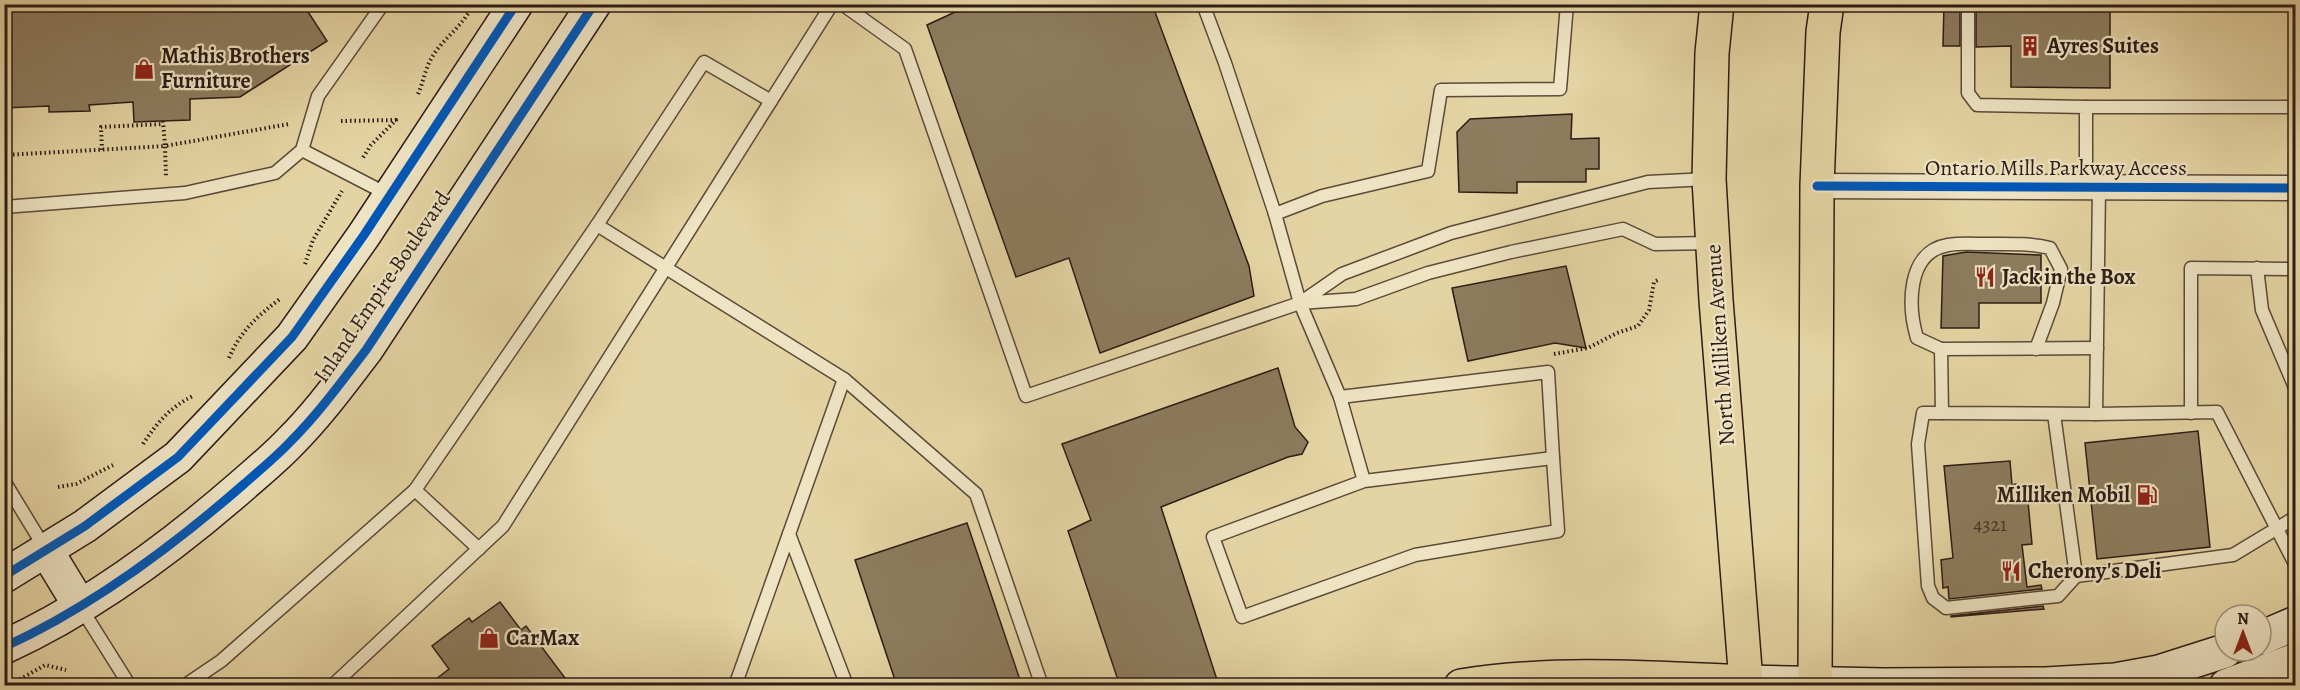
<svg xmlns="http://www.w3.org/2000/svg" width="2300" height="690" font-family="Alegreya,serif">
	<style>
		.building { fill: #8d7c5f; stroke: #2d1c16; stroke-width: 1.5 }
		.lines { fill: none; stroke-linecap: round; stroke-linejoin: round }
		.lane-casing { stroke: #5b4a39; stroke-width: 15 }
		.street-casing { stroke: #5b4a39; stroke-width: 27 }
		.secondary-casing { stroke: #2d1c16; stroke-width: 36 }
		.primary-casing { stroke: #2d1c16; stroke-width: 36 }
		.highway-casing { stroke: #2d1c16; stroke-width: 36 }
		.path { stroke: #2d1c16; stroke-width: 4; stroke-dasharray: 1.5 3; stroke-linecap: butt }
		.lane { stroke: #eee3c3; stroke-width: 12 }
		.street { stroke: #eee3c3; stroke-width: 24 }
		.secondary { stroke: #eee3c3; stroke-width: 33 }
		.primary { stroke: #e5d4a3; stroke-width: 33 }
		.highway { stroke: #e5d4a3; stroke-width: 33 }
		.cycleway-casing { stroke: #eee3c3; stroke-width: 13 }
		.cycleway { stroke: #0057b8; stroke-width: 9 }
		.labels { text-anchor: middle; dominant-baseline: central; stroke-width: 4.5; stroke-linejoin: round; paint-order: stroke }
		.number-label { font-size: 20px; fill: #453428 }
		.poi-label { font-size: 22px; font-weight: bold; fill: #2d1c16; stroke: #eee3c3; text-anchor: start }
		.street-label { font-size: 22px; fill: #2d1c16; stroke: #eee3c3 }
	</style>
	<rect width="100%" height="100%" fill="#e5d4a3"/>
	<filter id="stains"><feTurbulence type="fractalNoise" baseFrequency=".00333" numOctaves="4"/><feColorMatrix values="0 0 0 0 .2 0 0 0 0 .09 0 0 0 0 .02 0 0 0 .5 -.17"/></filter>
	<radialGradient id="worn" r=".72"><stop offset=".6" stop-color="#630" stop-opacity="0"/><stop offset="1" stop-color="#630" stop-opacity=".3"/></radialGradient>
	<g class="building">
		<path d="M 4,4 L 303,4 L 327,41 L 240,97 L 190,99 L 190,120 L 134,122 L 133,102 L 89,105 L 90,111 L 49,112 L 49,106 L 4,108 Z"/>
		<path d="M 982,4 L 1152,4 L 1249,266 L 1254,296 L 1100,353 L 1069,258 L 1016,277 L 927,25 L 955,12 L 984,10 Z"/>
		<path d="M 1944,4 L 1960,4 L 1960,46 L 1943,46 Z"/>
		<path d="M 1976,4 L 2110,4 L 2110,88 L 2011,87 L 2011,46 L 1976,47 Z"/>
		<path d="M 1572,114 L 1571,139 L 1599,138 L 1599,169 L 1586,169 L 1586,182 L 1517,182 L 1517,193 L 1459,192 L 1457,132 L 1470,119 Z"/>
		<path d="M 1966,252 L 2041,255 L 2041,303 L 1979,303 L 1979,328 L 1941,328 L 1943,256 Z"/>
		<path d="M 1566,266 L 1586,348 L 1555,343 L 1468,361 L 1452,288 Z"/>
		<path d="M 1278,368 L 1295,427 L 1308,442 L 1302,454 L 1288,457 L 1161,507 L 1219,686 L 1120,686 L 1068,531 L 1091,520 L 1062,444 Z"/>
		<path d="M 2198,431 L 2210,547 L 2097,559 L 2085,443 Z"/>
		<path d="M 2010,461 L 2012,485 L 2016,484 L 2017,503 L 2028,502 L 2032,544 L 2022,545 L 2027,587 L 2041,585 L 2042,589 L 1949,599 L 1948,587 L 1943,588 L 1941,560 L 1953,558 L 1944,466 Z"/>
		<path d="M 967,523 L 1022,686 L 897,686 L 855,560 Z"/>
		<path d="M 500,602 L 521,630 L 526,626 L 571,686 L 427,686 L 449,669 L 432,646 L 469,618 L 472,622 Z"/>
		<path d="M 2043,606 L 2044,609 L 1951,617 L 1951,616 Z"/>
	</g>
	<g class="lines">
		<g class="lane-casing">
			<g id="lane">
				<path d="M 842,4 L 905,49 L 1026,396 L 1300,303"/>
				<path d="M 1203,4 L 1225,63 L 1275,214 L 1322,196 L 1428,171 L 1441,90 L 1560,89 L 1567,4"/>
				<path d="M 1968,4 L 1968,93 L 1977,105 L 2086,107 L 2086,187"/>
				<path d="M 2086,107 L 2296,107"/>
				<path d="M 302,150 L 389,195"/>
				<path d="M 1708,179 L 1648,182 L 1451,233 L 1342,274 L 1300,303 L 1356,299 L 1428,273 L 1511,252 L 1623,229 L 1655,244 L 1711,243"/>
				<path d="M 2099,187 L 2096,414 L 2217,412 L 2296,566"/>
				<path d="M 4,207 L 185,193 L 275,173 L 302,150 L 318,96 L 383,4"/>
				<path d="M 1275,214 L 1300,303 L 1340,397 L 1364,481 L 1553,458 L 1558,531 L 1415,555 L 1242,617 L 1213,537 L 1364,481"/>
				<path d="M 2257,268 L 2262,310 L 2296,390"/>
				<path d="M 1941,349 L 1917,338 C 1908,307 1906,252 1948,245 C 1960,243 1974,244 1985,244 C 2008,244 2029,243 2050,248 L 2061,269 L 2053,303 L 2036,349"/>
				<path d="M 844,379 L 976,494 L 1042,686"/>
				<path d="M 1340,397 L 1548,372 L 1553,458"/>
				<path d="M 1942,413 L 1923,413 L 1918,444 L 1928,586 L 1933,598 L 1946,608 L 2058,596 L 2076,576"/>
				<path d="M 2191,413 L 2191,268 L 2296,269"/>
				<path d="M 2054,414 L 2076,576 L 2233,555 L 2296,517"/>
				<path d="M 2096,414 L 1942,413 L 1941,349 L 2097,348"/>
				<path d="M 4,481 L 46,550"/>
				<path d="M 415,490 L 479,549"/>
				<path d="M 789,534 L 847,686"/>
				<path d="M 81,608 L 130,686"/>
				<path d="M 184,686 L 221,661 L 415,490 L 597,225"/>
				<path d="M 332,686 L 503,526 L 832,4"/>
				<path d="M 735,686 L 844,379 L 597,225 L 704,62 L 771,101"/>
			</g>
		</g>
		<g class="street-casing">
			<path id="street" d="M 1817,186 L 2296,188"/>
		</g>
		<g class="secondary-casing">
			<g id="secondary">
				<path d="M 46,550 L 80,606"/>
				<path d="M 4,576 L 85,526 L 178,457 L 292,337 L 364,235 L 516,4"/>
				<path d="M 2261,638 L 2296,623"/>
				<path d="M 4,647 C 92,607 172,547 244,484 C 260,470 277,456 291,441 C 319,413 342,381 366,350 L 594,4"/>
				<path d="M 1746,682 L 1884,685 L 2046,684 L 2115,680 L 2159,672 L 2225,651"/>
				<path d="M 2226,686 L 2296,660"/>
			</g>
		</g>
		<g class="primary-casing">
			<g id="primary">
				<path d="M 1717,4 L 1712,53 L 1709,179 L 1716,300 L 1746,682 L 1748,686"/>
				<path d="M 1815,686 L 1817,186 L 1823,32 L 1827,4"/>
			</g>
		</g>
		<g class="highway-casing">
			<path id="highway" d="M 1461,686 C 1553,671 1653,678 1746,682"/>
		</g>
		<g class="path">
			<path d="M 418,94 C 424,81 425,67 434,54 C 445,37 465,24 473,4"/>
			<path d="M 163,121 L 165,146 L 289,124"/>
			<path d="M 341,121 L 396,120 L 371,145 L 362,159"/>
			<path d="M 102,150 L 101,127 L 163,124"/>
			<path d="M 4,155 L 165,146 L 166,177"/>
			<path d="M 305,264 L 313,240 L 342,191"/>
			<path d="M 1554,354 L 1588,348 L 1617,333 L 1638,326 L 1649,310 L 1654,282 L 1660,279"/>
			<path d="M 229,358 C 240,332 257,316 280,299"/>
			<path d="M 143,444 C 157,423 170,407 193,396"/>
			<path d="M 58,487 L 76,484 L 113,465"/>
			<path d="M 8,686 L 45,665 L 66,670"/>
		</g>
		<use href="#lane" class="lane"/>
		<use href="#street" class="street"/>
		<use href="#secondary" class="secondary"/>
		<use href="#primary" class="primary"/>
		<use href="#highway" class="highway"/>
		<g class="cycleway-casing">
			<g id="cycleway">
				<path d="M 1817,186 L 2296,188"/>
				<path d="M 4,576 L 85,526 L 178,457 L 292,337 L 364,235 L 516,4"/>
				<path d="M 4,647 C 92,607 172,547 244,484 C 260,470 277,456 291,441 C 319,413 342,381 366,350 L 594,4"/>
			</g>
		</g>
		<use href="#cycleway" class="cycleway"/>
	</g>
	<defs>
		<g id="building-bare" transform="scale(1.62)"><path d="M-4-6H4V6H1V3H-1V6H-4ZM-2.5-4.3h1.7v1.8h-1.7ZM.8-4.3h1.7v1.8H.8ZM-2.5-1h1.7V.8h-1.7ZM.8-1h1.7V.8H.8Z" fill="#8f2418" stroke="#eee3c3" stroke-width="2.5" paint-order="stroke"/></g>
		<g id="shop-bare" transform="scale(1.62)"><path d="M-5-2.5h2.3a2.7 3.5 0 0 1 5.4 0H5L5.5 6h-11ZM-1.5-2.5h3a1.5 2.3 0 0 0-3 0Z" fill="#8f2418" stroke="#eee3c3" stroke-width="2.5" paint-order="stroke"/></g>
		<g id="restaurant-bare" transform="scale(1.62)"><path d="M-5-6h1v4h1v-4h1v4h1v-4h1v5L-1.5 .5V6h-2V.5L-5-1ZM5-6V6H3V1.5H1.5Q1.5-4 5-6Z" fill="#8f2418" stroke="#eee3c3" stroke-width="2.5" paint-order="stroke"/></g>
		<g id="fuel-bare" transform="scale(1.62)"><path d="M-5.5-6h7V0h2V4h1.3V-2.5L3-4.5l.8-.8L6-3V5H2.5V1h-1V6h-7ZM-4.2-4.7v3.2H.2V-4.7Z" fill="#8f2418" stroke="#eee3c3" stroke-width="2.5" paint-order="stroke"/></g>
	</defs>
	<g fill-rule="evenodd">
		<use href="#building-bare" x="2030" y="46"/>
		<use href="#shop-bare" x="144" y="69"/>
		<use href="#restaurant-bare" x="1985" y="277"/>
		<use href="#fuel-bare" x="2147" y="495"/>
		<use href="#restaurant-bare" x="2011" y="571"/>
		<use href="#shop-bare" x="489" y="638"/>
	</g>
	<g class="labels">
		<g class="number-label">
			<text x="1990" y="524">4321</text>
		</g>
		<g class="poi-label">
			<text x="2047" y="46">Ayres Suites</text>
			<text x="161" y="56">Mathis Brothers<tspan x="161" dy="25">Furniture</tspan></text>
			<text x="2002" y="277">Jack in the Box</text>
			<text x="2130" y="495" text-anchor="end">Milliken Mobil</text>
			<text x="2028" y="571">Cherony's Deli</text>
			<text x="506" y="638">CarMax</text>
		</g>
		<g class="street-label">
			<text x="2056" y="168">Ontario Mills Parkway Access</text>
			<text transform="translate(382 287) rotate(-56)">Inland Empire Boulevard</text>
			<text transform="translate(1720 345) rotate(-94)">North Milliken Avenue</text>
		</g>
	</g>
	<rect width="2300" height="690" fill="none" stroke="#e5d4a3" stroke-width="24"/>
	<rect x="6" y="6" width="2288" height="678" fill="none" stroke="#2d1c16" stroke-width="3"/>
	<rect x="12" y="12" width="2276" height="666" fill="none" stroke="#2d1c16" stroke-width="1.5"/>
	<g transform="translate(2243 633)"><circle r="28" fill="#eee3c3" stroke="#a1937e" stroke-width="1.5"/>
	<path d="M0-4.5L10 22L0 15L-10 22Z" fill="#8f2418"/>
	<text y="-9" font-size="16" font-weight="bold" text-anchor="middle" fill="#2d1c16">N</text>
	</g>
	<rect width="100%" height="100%" filter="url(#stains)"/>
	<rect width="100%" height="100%" fill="url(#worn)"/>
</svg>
